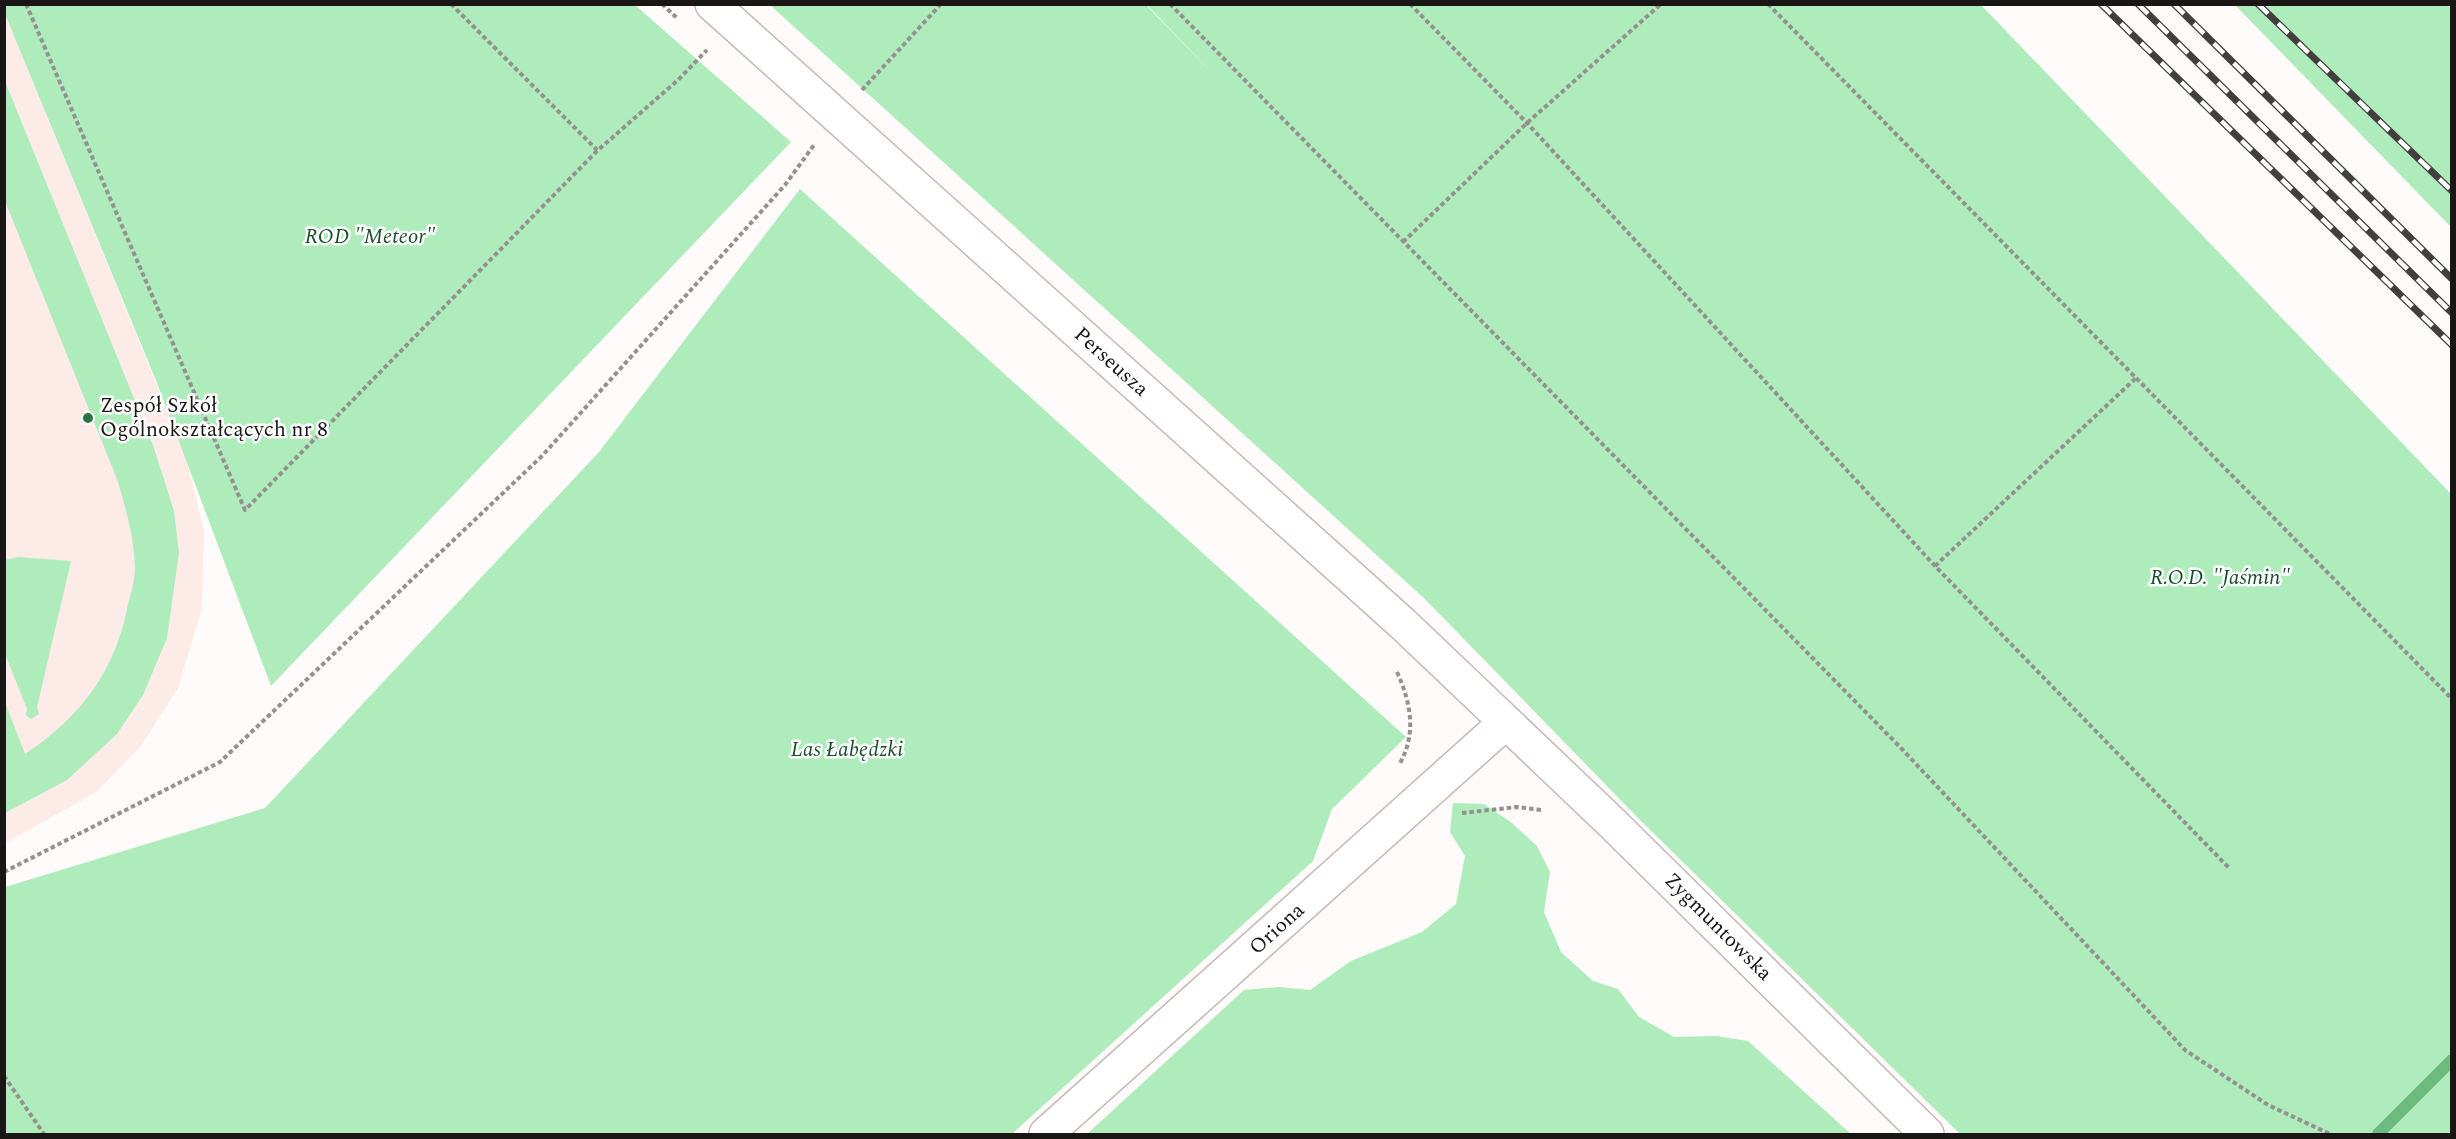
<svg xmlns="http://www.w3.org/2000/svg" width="2456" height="1139" font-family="Spectral,serif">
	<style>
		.built { fill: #fdebe8 }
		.green { fill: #aeecbb }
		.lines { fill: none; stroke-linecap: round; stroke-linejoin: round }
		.stream { stroke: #6eba81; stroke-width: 12 }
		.minor-casing { stroke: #c5b9b6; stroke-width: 36 }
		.path { stroke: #949190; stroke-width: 4; stroke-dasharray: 4.5 3; stroke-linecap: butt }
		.minor { stroke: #fff; stroke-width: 33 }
		.rail-casing { stroke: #433f3e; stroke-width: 7 }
		.rail { stroke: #fff; stroke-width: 4.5; stroke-dasharray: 14; stroke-linecap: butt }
		.poi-dot { fill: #2c7442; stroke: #fff; stroke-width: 2 }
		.labels { text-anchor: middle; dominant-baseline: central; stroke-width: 5; stroke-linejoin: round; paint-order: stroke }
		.park-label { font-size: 21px; font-style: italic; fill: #174f29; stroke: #fff }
		.street-label { font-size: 21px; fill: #1a1615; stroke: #fff }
		.poi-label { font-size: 21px; fill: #1a1615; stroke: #fff; text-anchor: start }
	</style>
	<rect width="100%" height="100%" fill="#fefbfa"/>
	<path class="built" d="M 4,11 L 185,454 L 204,530 L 202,608 L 178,688 L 141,746 L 95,793 L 5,843 Z"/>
	<g class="green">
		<path d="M 4,5 L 635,5 L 791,142 L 271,686 L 157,383 L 5,14 Z"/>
		<path d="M 770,5 L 1146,5 L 1219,80 L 1147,5 L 1981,5 L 2451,494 L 2451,1134 L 1960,1134 L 1641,821 L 1424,598 Z"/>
		<path d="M 2235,5 L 2451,5 L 2451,227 Z"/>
		<path d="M 4,79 L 153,445 L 174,511 L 179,553 L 167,638 L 143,695 L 117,734 L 67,780 L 5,813 L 5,702 L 25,754 C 81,717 116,670 128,604 C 131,593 135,580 135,568 C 134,537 126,509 117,479 L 5,201 Z"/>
		<path d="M 800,189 L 1406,737 L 1332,809 L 1313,861 L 1012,1134 L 5,1134 L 5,887 L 265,808 L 599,452 Z"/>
		<path d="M 18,557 L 71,561 L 37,707 L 39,714 L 31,719 L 26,715 L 27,709 L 5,654 L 5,560 Z"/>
		<path d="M 1453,803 L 1484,804 L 1512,823 L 1537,846 L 1550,872 L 1544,912 L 1561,952 L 1593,981 L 1618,989 L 1639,1017 L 1674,1037 L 1716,1036 L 1748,1041 L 1851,1134 L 1087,1134 L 1244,990 L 1279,987 L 1310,990 L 1351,961 L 1422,932 L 1456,904 L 1465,856 L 1450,832 Z"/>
	</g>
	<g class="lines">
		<path class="stream" d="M 2378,1134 L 2452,1060"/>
		<g class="minor-casing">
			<g id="minor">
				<path d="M 712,4 L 1403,624 L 1611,822 L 1927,1134"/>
				<path d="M 1046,1134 L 1506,722"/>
			</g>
		</g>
		<g class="path">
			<path d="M 26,4 L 245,510 L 597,151 L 678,80 L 707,50"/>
			<path d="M 451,4 L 597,150"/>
			<path d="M 662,4 L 677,18"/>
			<path d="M 1170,4 L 1900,747 L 2185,1050 L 2268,1105 L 2330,1134"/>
			<path d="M 1410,4 L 1527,123 L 1935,566 L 2230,869"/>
			<path d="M 1768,4 L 2452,699"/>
			<path d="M 862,90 L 941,4"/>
			<path d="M 1403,242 L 1527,123 L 1661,4"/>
			<path d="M 1935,566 L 2136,378"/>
			<path d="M 1397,672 C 1411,703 1417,734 1399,765"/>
			<path d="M 1462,813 L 1517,807 L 1541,810"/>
			<path d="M 4,872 L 220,762 L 542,456 L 785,185 L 814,145"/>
			<path d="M 4,1076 L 44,1134"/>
		</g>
		<use href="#minor" class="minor"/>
		<g class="rail-casing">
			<g id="rail">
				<path d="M 2101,4 L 2452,345"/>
				<path d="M 2138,4 L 2452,313"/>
				<path d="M 2174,4 L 2452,279"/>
				<path d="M 2258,4 L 2452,191"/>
			</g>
		</g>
		<use href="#rail" class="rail"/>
	</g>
	<circle class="poi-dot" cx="88" cy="418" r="6"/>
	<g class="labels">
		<g class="park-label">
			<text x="370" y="237">ROD "Meteor"</text>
			<text x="2220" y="578">R.O.D. "Jaśmin"</text>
			<text x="847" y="750">Las Łabędzki</text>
		</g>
		<g class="street-label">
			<text transform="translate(1111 362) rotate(42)">Perseusza</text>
			<text transform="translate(1718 927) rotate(45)">Zygmuntowska</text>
			<text transform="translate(1277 929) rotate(-42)">Oriona</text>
		</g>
		<g class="poi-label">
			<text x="100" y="406">Zespół Szkół<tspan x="100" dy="24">Ogólnokształcących nr 8</tspan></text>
		</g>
	</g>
	<rect width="2456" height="1139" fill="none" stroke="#1a1615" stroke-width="12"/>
</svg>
